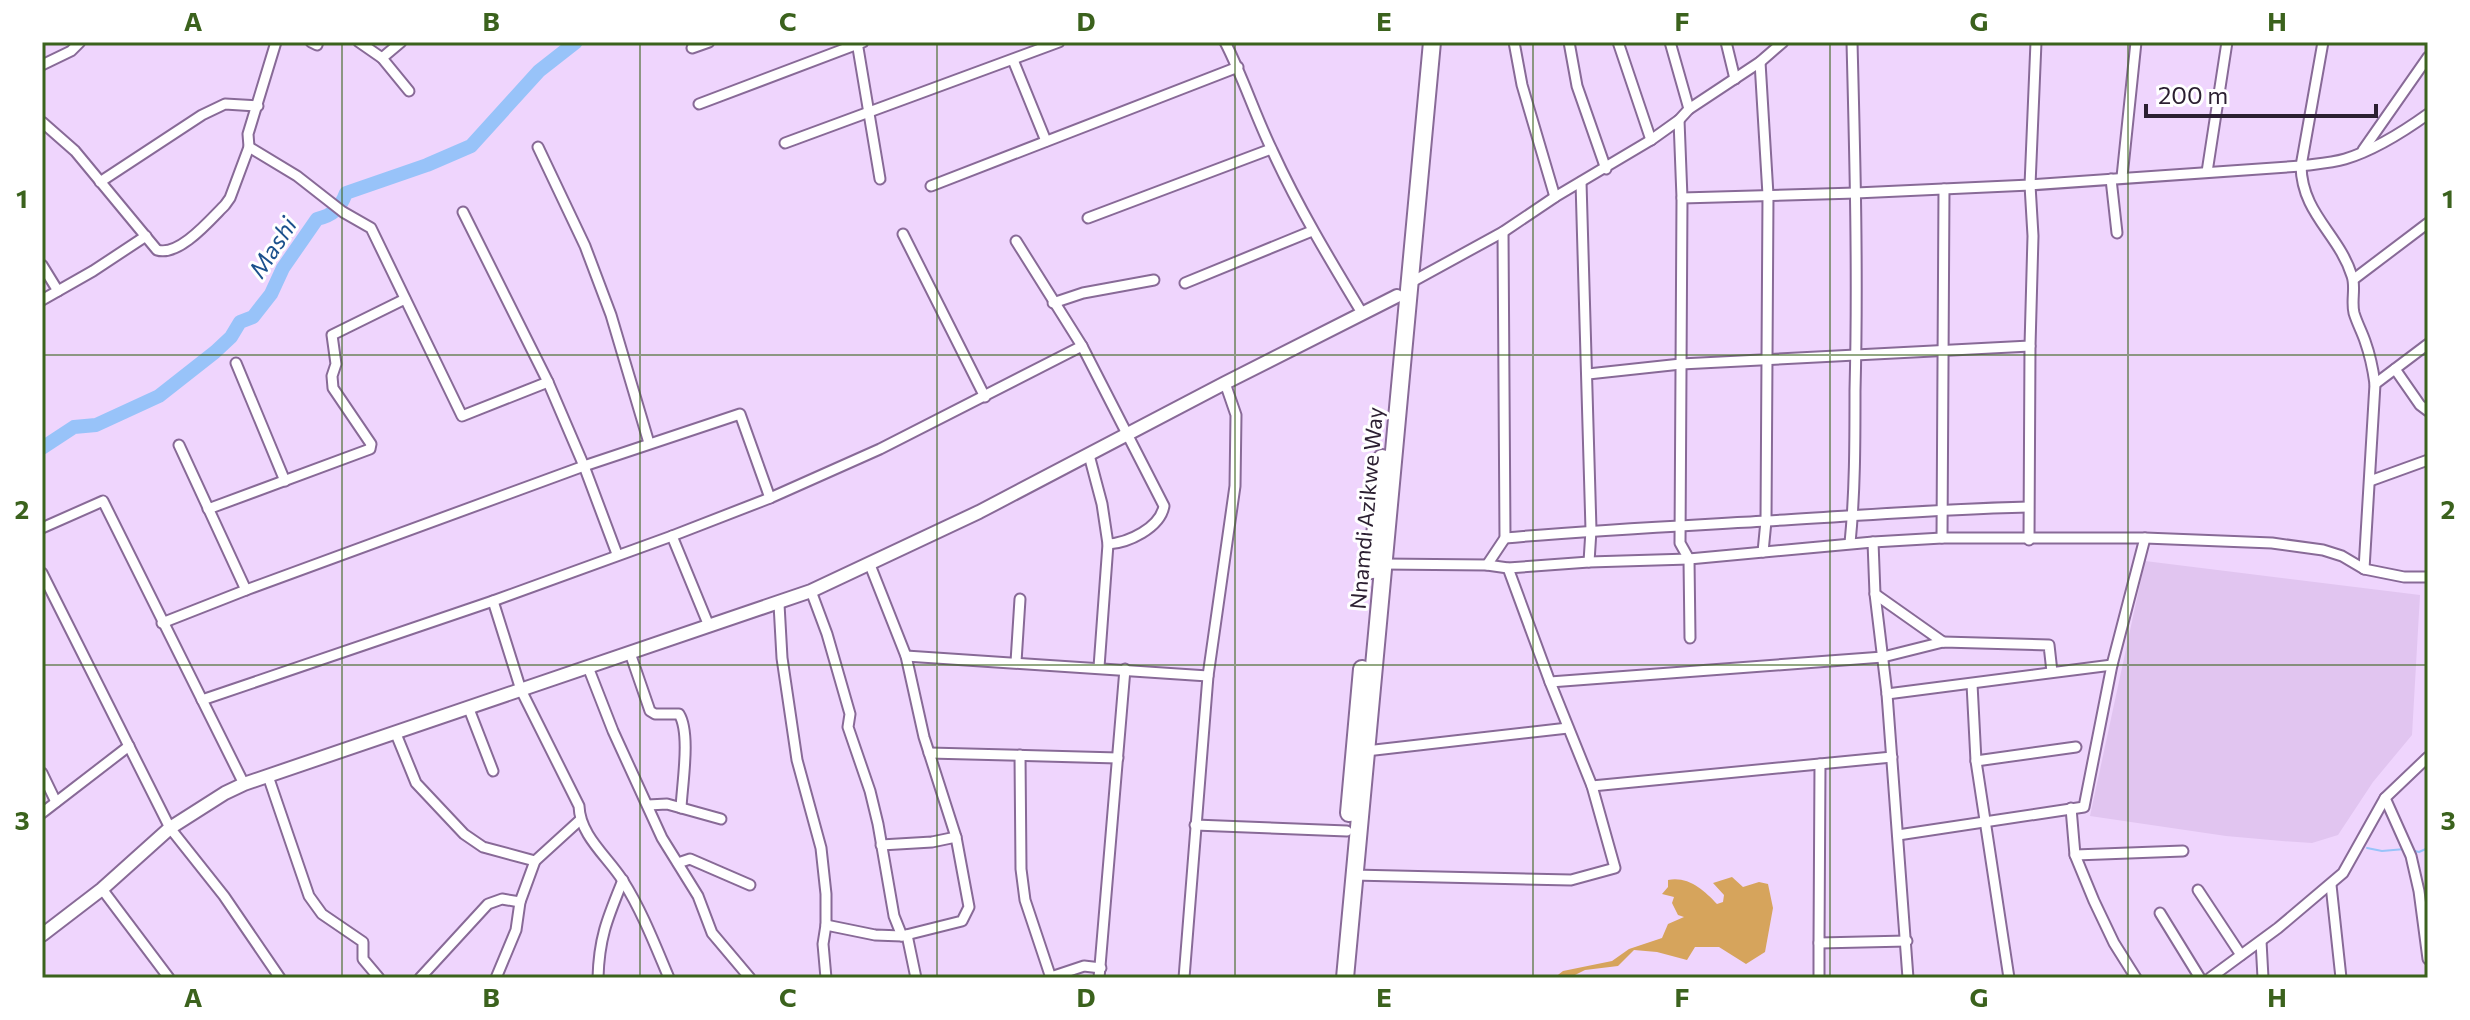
<svg xmlns="http://www.w3.org/2000/svg" width="2470" height="1020" font-family="Commissioner,sans-serif">
	<style>
		.built { fill: #e1c5f0 }
		.green { fill: #d6a45c }
		.lines { fill: none; stroke-linecap: round; stroke-linejoin: round }
		.stream { stroke: #98c3f9; stroke-width: 2 }
		.river { stroke: #98c3f9; stroke-width: 14 }
		.street-casing { stroke: #886a97; stroke-width: 13 }
		.secondary-casing { stroke: #886a97; stroke-width: 16 }
		.highway-casing { stroke: #886a97; stroke-width: 20 }
		.street { stroke: #fff; stroke-width: 9 }
		.secondary { stroke: #fff; stroke-width: 12 }
		.highway { stroke: #fff; stroke-width: 16 }
		.grid { fill: none; stroke: #3b621d; stroke-width: 2; stroke-opacity: 0.55 }
		.labels { text-anchor: middle; dominant-baseline: central; stroke-width: 6; stroke-linejoin: round; paint-order: stroke }
		.street-label { font-size: 22px; fill: #2b1f31; stroke: #fff }
		.water-label { font-size: 24px; font-style: italic; fill: #1c518d; stroke: #fff }
		.neatline { fill: none; stroke: #3b621d; stroke-width: 3 }
		.grid-label { font-size: 26px; text-anchor: middle; font-weight: bold; fill: #3b621d }
	</style>
	<rect width="100%" height="100%" fill="#efd5fd"/>
	<path class="built" d="M 2145,561 L 2420,595 L 2412,735 L 2373,782 L 2338,835 L 2312,843 L 2282,841 L 2226,836 L 2090,816 Z"/>
	<path class="green" d="M 1732,877 L 1743,887 L 1759,882 L 1768,884 L 1773,908 L 1765,952 L 1746,964 L 1719,947 L 1695,947 L 1687,960 L 1657,952 L 1634,950 L 1618,966 L 1585,970 L 1569,978 L 1554,978 L 1563,971 L 1612,961 L 1629,949 L 1662,938 L 1668,924 L 1684,917 L 1678,915 L 1672,903 L 1674,897 L 1662,894 L 1668,887 L 1668,880 C 1688,876 1704,890 1717,904 L 1723,902 L 1724,895 L 1713,883 Z"/>
	<g class="lines">
		<g class="stream">
			<path d="M 2367,848 L 2382,851 L 2405,849"/>
			<path d="M 2411,850 L 2419,852 L 2428,848"/>
		</g>
		<path class="river" d="M 42,448 L 74,427 L 96,425 L 159,396 L 215,352 L 231,337 L 240,322 L 253,317 L 271,294 L 283,268 L 317,219 C 333,215 340,209 346,193 L 427,165 L 471,146 L 539,71 L 576,42"/>
		<g class="street-casing">
			<g id="street">
				<path d="M 311,42 L 317,45 L 318,42"/>
				<path d="M 359,42 L 382,58 L 409,91"/>
				<path d="M 857,42 L 880,179"/>
				<path d="M 1225,42 C 1243,77 1255,115 1272,150 C 1298,207 1330,260 1362,313"/>
				<path d="M 1514,42 L 1522,85 L 1555,197"/>
				<path d="M 1569,42 L 1577,86 L 1606,169"/>
				<path d="M 1618,42 L 1651,140"/>
				<path d="M 1670,42 L 1689,109"/>
				<path d="M 1726,42 L 1735,79"/>
				<path d="M 2323,42 L 2301,166 C 2302,214 2339,234 2352,276 C 2356,287 2351,301 2354,313 C 2357,323 2362,332 2365,341 C 2370,355 2373,369 2375,384 L 2364,569"/>
				<path d="M 692,48 L 709,42"/>
				<path d="M 382,58 L 401,42"/>
				<path d="M 1013,60 L 1046,141"/>
				<path d="M 1760,62 L 1768,195 L 1766,521 L 1763,552"/>
				<path d="M 42,65 L 71,51 L 80,42"/>
				<path d="M 699,104 L 863,42"/>
				<path d="M 1679,120 L 1682,198 L 1680,543 L 1689,559 L 1690,638"/>
				<path d="M 42,122 L 75,151 L 157,250 C 179,257 210,220 225,205 L 230,198 L 249,147 L 248,134 L 276,42"/>
				<path d="M 785,143 L 1059,42"/>
				<path d="M 249,147 L 297,176 L 343,212 L 371,228 L 462,416 L 548,382"/>
				<path d="M 538,147 L 585,246 L 611,315 L 649,443"/>
				<path d="M 2363,150 L 2428,57"/>
				<path d="M 2207,172 L 2227,42"/>
				<path d="M 2122,177 L 2136,42"/>
				<path d="M 2111,179 L 2117,233"/>
				<path d="M 100,182 L 202,115 L 225,104 L 258,106"/>
				<path d="M 1581,182 L 1591,530 L 1589,562"/>
				<path d="M 931,186 L 1238,67"/>
				<path d="M 1682,198 L 1856,193 L 2030,185 L 2301,166 C 2315,164 2331,163 2345,159 C 2375,150 2403,132 2428,114"/>
				<path d="M 463,212 L 548,382 L 584,466 L 617,554"/>
				<path d="M 1088,218 L 1271,149"/>
				<path d="M 903,234 L 985,397"/>
				<path d="M 1016,241 L 1082,346 L 1164,506 C 1160,528 1128,543 1108,544"/>
				<path d="M 42,265 L 58,291"/>
				<path d="M 2354,279 L 2428,223"/>
				<path d="M 1185,283 L 1312,231"/>
				<path d="M 1408,284 L 1503,232 L 1555,197 L 1651,140 L 1679,120 L 1689,109 L 1760,62 L 1783,42"/>
				<path d="M 42,300 L 93,271 L 146,236"/>
				<path d="M 1053,303 L 1083,293 L 1154,280"/>
				<path d="M 236,363 L 285,481"/>
				<path d="M 2395,369 L 2420,405 L 2428,411"/>
				<path d="M 1588,374 L 1681,364 L 2030,346"/>
				<path d="M 2375,384 L 2428,344"/>
				<path d="M 179,445 L 246,590"/>
				<path d="M 1089,455 L 1102,504 L 1108,544 L 1099,667"/>
				<path d="M 2370,481 L 2428,460"/>
				<path d="M 208,509 L 370,449 L 371,444 L 333,388 L 332,376 L 336,364 L 332,335 L 405,299"/>
				<path d="M 42,528 L 103,501 L 244,784"/>
				<path d="M 672,536 L 709,626"/>
				<path d="M 1505,538 C 1592,530 1679,526 1766,521 C 1854,516 1940,509 2028,507"/>
				<path d="M 1942,538 L 1944,189"/>
				<path d="M 2029,540 L 2030,346 L 2033,236 L 2030,185 L 2036,42"/>
				<path d="M 1873,542 L 1942,538 L 2145,538 L 2272,543 L 2323,550 L 2342,556 L 2364,569 L 2404,577 L 2428,577"/>
				<path d="M 1850,543 C 1855,493 1855,442 1855,391 C 1858,274 1855,158 1852,42"/>
				<path d="M 1382,564 L 1487,565 L 1508,568 L 1589,562 L 1689,559 L 1873,542 L 1875,594 L 1887,694 L 1908,978"/>
				<path d="M 1487,565 L 1505,538 L 1503,232"/>
				<path d="M 42,573 L 170,828 L 224,896 L 280,978"/>
				<path d="M 811,591 L 827,634 L 850,714 L 848,727 L 870,791 L 878,824 L 894,916 L 902,936"/>
				<path d="M 1875,594 L 1943,642"/>
				<path d="M 493,601 L 521,690 L 579,806 C 580,836 608,857 623,881 C 642,911 655,945 669,978"/>
				<path d="M 779,604 L 782,658 L 797,760 L 821,848 L 826,894 L 826,925 L 823,944 L 826,978"/>
				<path d="M 162,623 L 246,590 L 584,466 L 740,414 L 770,498"/>
				<path d="M 630,653 L 650,711 L 655,714 L 679,714 C 691,733 682,785 681,808"/>
				<path d="M 906,656 L 1208,676"/>
				<path d="M 1016,662 L 1020,599"/>
				<path d="M 588,667 L 613,731 L 662,838 L 698,896 L 712,933 L 750,978"/>
				<path d="M 1550,682 L 1883,657 L 1943,642 L 2049,645 L 2052,672"/>
				<path d="M 1972,684 L 1976,761 L 2009,978"/>
				<path d="M 1887,694 L 2112,665"/>
				<path d="M 202,700 L 493,601 L 672,536 L 770,498 L 880,449 L 1082,346"/>
				<path d="M 469,709 L 493,771"/>
				<path d="M 396,734 L 416,783 L 464,834 L 483,847 L 535,861"/>
				<path d="M 1366,751 L 1568,728"/>
				<path d="M 929,753 L 1118,758"/>
				<path d="M 1020,755 L 1021,869 L 1025,900 L 1051,978"/>
				<path d="M 1976,761 L 2076,747"/>
				<path d="M 1820,764 L 1819,943 L 1907,941"/>
				<path d="M 42,773 L 56,802"/>
				<path d="M 268,776 L 309,896 L 322,914 L 363,942 L 363,959 L 379,978"/>
				<path d="M 1592,786 L 1892,757"/>
				<path d="M 2385,798 L 2411,856 L 2419,891 L 2428,959"/>
				<path d="M 648,805 L 667,804 L 721,819"/>
				<path d="M 2071,808 L 2075,855 L 2094,901 L 2114,943 L 2136,978"/>
				<path d="M 42,813 L 129,746"/>
				<path d="M 1195,825 L 1347,831"/>
				<path d="M 1898,835 L 2084,807 L 2112,665 L 2145,538"/>
				<path d="M 881,845 L 932,842 L 956,837"/>
				<path d="M 2075,855 L 2183,851"/>
				<path d="M 678,863 L 690,859 L 750,885"/>
				<path d="M 1353,875 L 1571,880 L 1615,868 L 1592,786 L 1550,682 L 1508,568"/>
				<path d="M 2331,885 L 2341,978"/>
				<path d="M 102,889 L 169,978"/>
				<path d="M 2198,890 L 2241,955"/>
				<path d="M 2160,913 L 2200,978"/>
				<path d="M 826,925 L 875,935 L 902,936 L 962,921 L 969,907 L 956,837 L 924,737 L 906,656 L 870,565"/>
				<path d="M 907,935 L 916,978"/>
				<path d="M 2261,941 L 2263,978"/>
				<path d="M 1819,943 L 1819,978"/>
				<path d="M 1051,977 L 1084,966 L 1101,968"/>
				<path d="M 420,978 L 488,904 L 502,899 L 520,902"/>
				<path d="M 496,978 L 516,930 L 520,902 L 535,861 L 580,820"/>
				<path d="M 598,978 C 599,937 608,917 623,880"/>
				<path d="M 1099,978 L 1125,669"/>
				<path d="M 1184,978 L 1208,676 L 1235,486 L 1236,415 L 1225,383"/>
				<path d="M 2210,978 L 2278,928 L 2343,873 L 2385,798 L 2428,757"/>
			</g>
		</g>
		<g class="secondary-casing">
			<path id="secondary" d="M 42,935 L 102,889 L 170,828 L 225,793 L 244,784 L 811,591 L 979,512 L 1225,383 L 1397,296"/>
		</g>
		<g class="highway-casing">
			<g id="highway">
				<path d="M 1372,570 L 1382,458"/>
				<path d="M 1349,813 L 1362,669"/>
				<path d="M 1345,978 L 1432,42"/>
			</g>
		</g>
		<use href="#street" class="street"/>
		<use href="#secondary" class="secondary"/>
		<use href="#highway" class="highway"/>
	</g>
	<path class="grid" d="M 342,42 L 342,978M 640,42 L 640,978M 937,42 L 937,978M 1235,42 L 1235,978M 1533,42 L 1533,978M 1830,42 L 1830,978M 2128,42 L 2128,978M 42,355 L 2428,355M 42,665 L 2428,665"/>
	<g class="labels">
		<g class="street-label">
			<text transform="translate(1366 508) rotate(-85)">Nnamdi Azikwe Way</text>
		</g>
		<g class="water-label">
			<text transform="translate(272 247) rotate(-57)">Mashi</text>
		</g>
	</g>
	<rect width="2470" height="1020" fill="none" stroke="#ffffff" stroke-width="88"/>
	<path d="M2146 104v12h230v-12" fill="none" stroke="#2b1f31" stroke-width="4"/>
	<text x="2158" y="104" font-size="24" fill="#2b1f31" stroke="#ffffff" stroke-width="6" paint-order="stroke">200 m</text>
	<rect x="44" y="44" width="2382" height="932" class="neatline"/>
	<g class="grid-label">
		<text x="193" y="31">A</text>
		<text x="491" y="31">B</text>
		<text x="788" y="31">C</text>
		<text x="1086" y="31">D</text>
		<text x="1384" y="31">E</text>
		<text x="1682" y="31">F</text>
		<text x="1979" y="31">G</text>
		<text x="2277" y="31">H</text>
		<text x="22" y="208">1</text>
		<text x="2448" y="208">1</text>
		<text x="22" y="519">2</text>
		<text x="2448" y="519">2</text>
		<text x="22" y="830">3</text>
		<text x="2448" y="830">3</text>
		<text x="193" y="1007">A</text>
		<text x="491" y="1007">B</text>
		<text x="788" y="1007">C</text>
		<text x="1086" y="1007">D</text>
		<text x="1384" y="1007">E</text>
		<text x="1682" y="1007">F</text>
		<text x="1979" y="1007">G</text>
		<text x="2277" y="1007">H</text>
	</g>
</svg>
